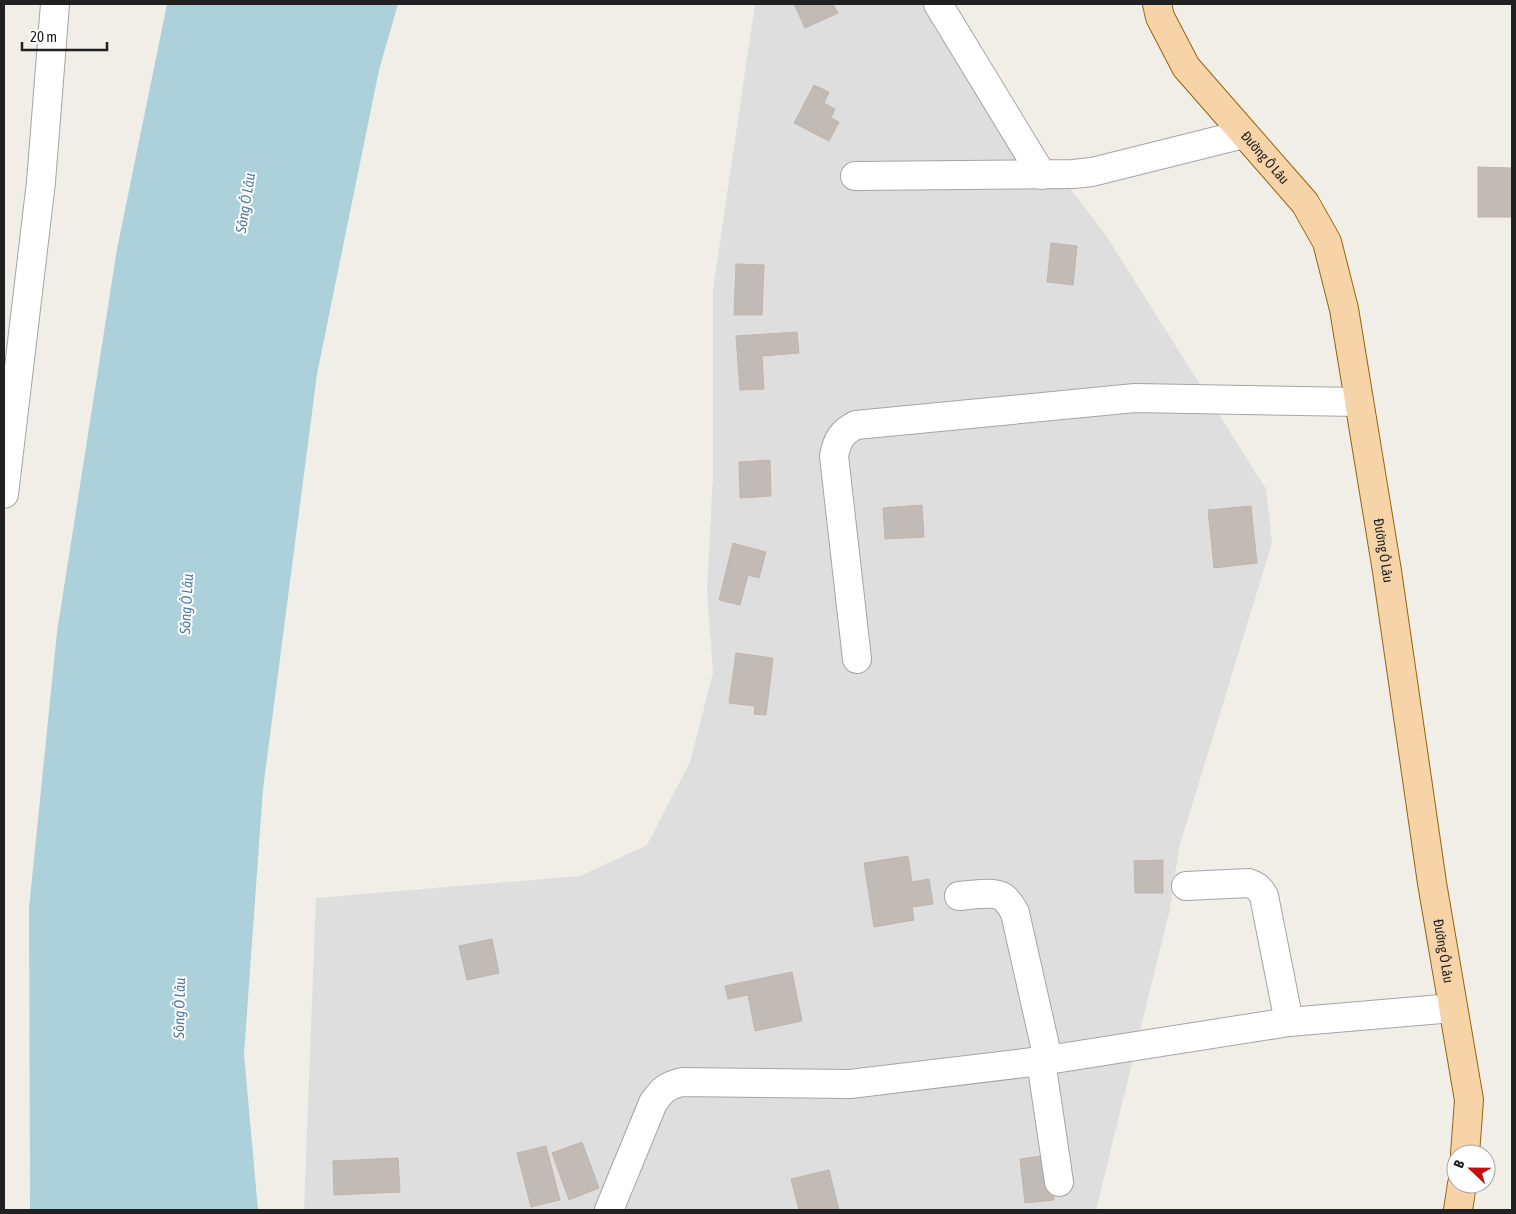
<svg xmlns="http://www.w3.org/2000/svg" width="1516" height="1214" font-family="'Asap Condensed',sans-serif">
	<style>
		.residential { fill: #dfdede }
		.water { fill: #acd1db }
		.building { fill: #c1bab5; stroke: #c1b5ab }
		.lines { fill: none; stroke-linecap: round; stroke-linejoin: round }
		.minor-casing { stroke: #a5a5a5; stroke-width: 30 }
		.major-casing { stroke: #93650b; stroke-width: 30 }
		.minor { stroke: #fff; stroke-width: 28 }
		.major { stroke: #f6d4a8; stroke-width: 28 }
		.labels { text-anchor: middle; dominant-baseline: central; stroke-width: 4; stroke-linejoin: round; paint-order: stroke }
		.street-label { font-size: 14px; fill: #212121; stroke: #fff }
		.water-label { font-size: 15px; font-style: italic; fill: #507aa3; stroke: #fff }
	</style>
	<rect width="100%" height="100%" fill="#f1eee8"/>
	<path class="residential" d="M 755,4 L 928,4 L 1105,234 L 1266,489 L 1272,543 L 1179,848 L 1170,909 L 1096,1210 L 304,1210 L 316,898 L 580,876 L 647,845 L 690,762 L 713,673 L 707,591 L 713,475 L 713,290 Z"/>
	<path class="water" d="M 167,4 L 398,4 L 379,70 L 317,374 L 263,789 L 244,1054 L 258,1210 L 30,1210 L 29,908 L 57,632 L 117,249 Z"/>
	<g class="building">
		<path d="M 794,4 L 833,4 L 838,13 L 805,28 Z"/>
		<path d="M 814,85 L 829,92 L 824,103 L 835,109 L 831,118 L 839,122 L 829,141 L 794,123 Z"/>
		<path d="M 1478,167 L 1512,168 L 1512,217 L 1478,217 Z"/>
		<path d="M 1051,243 L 1077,246 L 1073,285 L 1047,282 Z"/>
		<path d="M 736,264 L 764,265 L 762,315 L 734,315 Z"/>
		<path d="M 797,332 L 799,353 L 762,356 L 764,389 L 740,390 L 736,336 Z"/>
		<path d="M 770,460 L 771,496 L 740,498 L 739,462 Z"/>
		<path d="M 922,505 L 924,537 L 885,539 L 883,508 Z"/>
		<path d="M 1251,506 L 1257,563 L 1214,568 L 1208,510 Z"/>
		<path d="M 733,543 L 766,552 L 759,578 L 748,575 L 740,605 L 719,600 Z"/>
		<path d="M 736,653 L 773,658 L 766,715 L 754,714 L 755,706 L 729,703 Z"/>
		<path d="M 908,856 L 912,882 L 929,879 L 933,904 L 912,907 L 914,920 L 874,927 L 864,863 Z"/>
		<path d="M 1163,860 L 1163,893 L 1135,893 L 1134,861 Z"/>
		<path d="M 492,939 L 499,973 L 467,980 L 459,946 Z"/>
		<path d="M 792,972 L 802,1021 L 755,1031 L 748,995 L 728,999 L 725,986 Z"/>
		<path d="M 582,1142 L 599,1188 L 569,1200 L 552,1153 Z"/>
		<path d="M 546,1146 L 560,1200 L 531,1207 L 517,1153 Z"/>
		<path d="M 1049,1155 L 1054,1200 L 1025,1203 L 1020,1159 Z"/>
		<path d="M 398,1158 L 400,1192 L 334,1195 L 333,1161 Z"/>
		<path d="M 829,1170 L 839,1210 L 799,1210 L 791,1179 Z"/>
	</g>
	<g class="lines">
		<g class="minor-casing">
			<g id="minor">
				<path d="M 938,4 L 1042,175"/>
				<path d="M 855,176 L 1073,174 L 1092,172 L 1244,134"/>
				<path d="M 4,494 L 41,182 L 55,4"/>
				<path d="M 857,659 L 834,456 C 837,440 842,432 856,425 L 1135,398 L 1359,402"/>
				<path d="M 1186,886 L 1249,883 C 1257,886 1260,889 1264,896 L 1289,1022"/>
				<path d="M 959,896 C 971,895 993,891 1003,897 C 1008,901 1012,907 1015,913 L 1048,1059"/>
				<path d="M 1041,1061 L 1059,1182"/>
				<path d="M 609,1210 L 653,1103 C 662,1090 666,1086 682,1082 L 850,1084 L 1041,1061 L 1289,1022 L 1453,1008"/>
			</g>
		</g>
		<g class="major-casing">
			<g id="major">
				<path id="s1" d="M 1157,4 L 1160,17 L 1186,67 L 1305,203 L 1327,242 L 1344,309 L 1387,571 L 1432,883 L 1469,1100 L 1465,1154"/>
				<path d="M 1458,1210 L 1462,1184"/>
			</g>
		</g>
		<use href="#minor" class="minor"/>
		<use href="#major" class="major"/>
	</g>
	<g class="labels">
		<g class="street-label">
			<text stroke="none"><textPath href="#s1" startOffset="190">Đường Ô Lâu</textPath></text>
			<text stroke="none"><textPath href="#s1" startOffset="609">Đường Ô Lâu</textPath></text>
			<text stroke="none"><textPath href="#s1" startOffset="1014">Đường Ô Lâu</textPath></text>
		</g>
		<g class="water-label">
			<text transform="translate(245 203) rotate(-81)">Sông Ô Lâu</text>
			<text transform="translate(186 604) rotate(-87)">Sông Ô Lâu</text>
			<text transform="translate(179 1008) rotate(-89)">Sông Ô Lâu</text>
		</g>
	</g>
	<rect width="1516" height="1214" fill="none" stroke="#212121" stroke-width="10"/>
	<g transform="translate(1471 1169) rotate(292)"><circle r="24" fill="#ffffff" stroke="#a6a6a6"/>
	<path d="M0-4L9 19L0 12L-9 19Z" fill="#c40e10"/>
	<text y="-8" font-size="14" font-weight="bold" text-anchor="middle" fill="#212121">B</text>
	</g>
	<path d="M22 42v8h85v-8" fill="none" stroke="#212121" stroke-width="2.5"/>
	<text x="30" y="42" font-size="15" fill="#212121" stroke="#ffffff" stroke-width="4" paint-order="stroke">20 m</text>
</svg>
